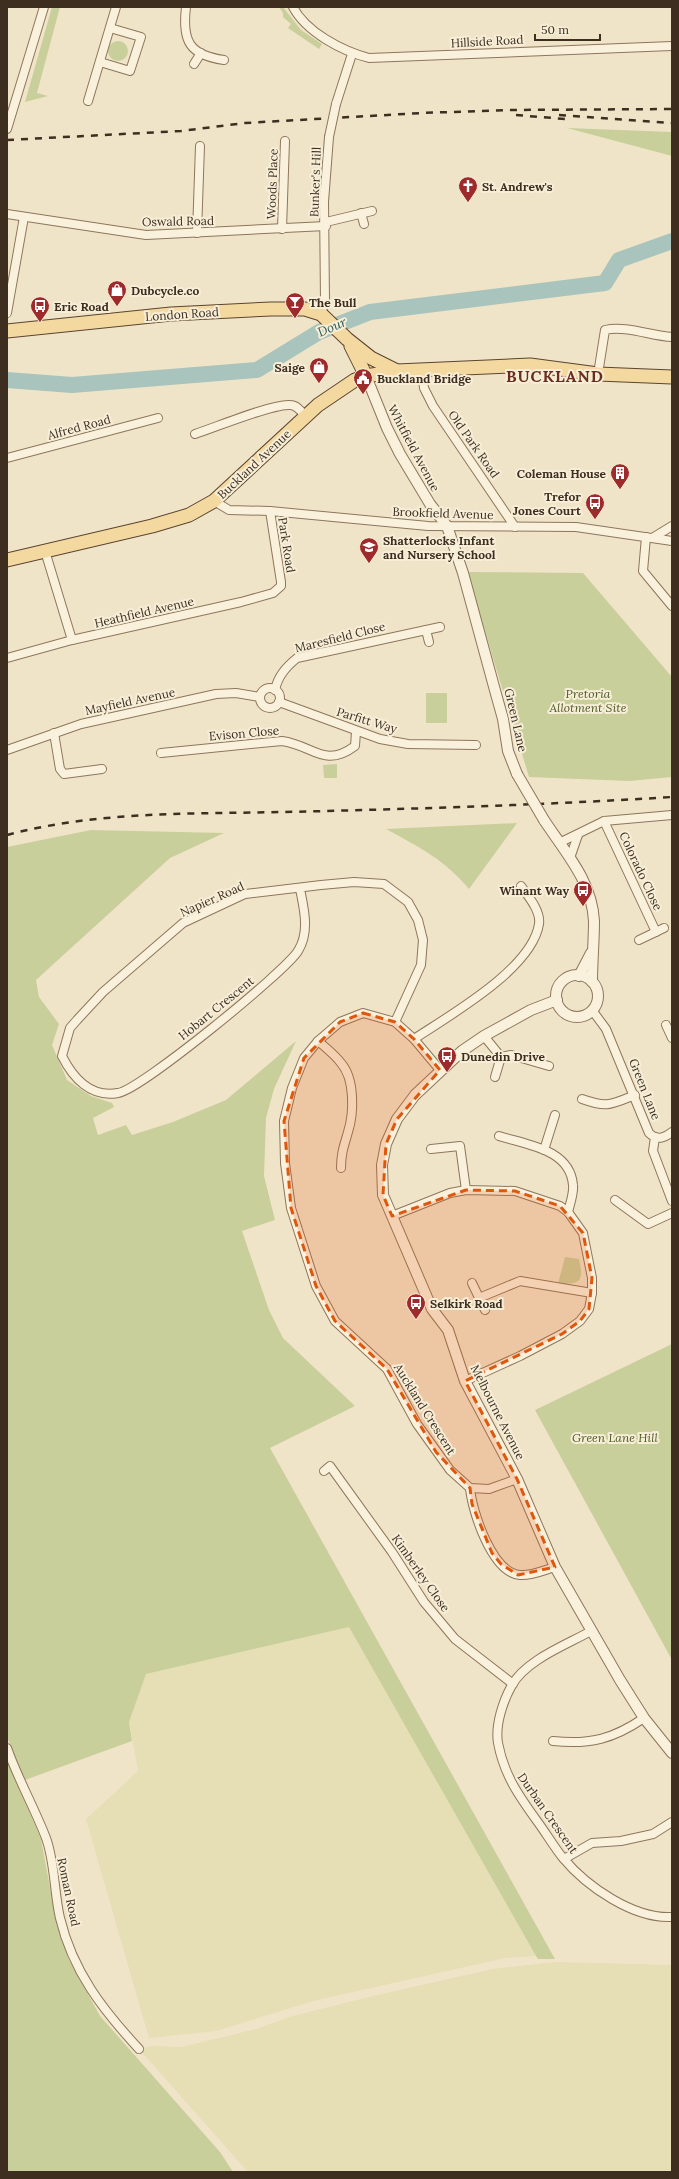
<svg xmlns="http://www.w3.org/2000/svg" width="679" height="2179" font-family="Lora,serif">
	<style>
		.farmland { fill: #e6deb5 }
		.green { fill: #c9cf9b }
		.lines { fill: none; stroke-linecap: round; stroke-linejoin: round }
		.river { stroke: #a9c4bc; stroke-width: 16 }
		.minor-casing { stroke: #8d765c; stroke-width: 10 }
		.tertiary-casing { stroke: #8d765c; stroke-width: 12 }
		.primary-casing { stroke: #5b4430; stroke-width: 15 }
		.minor { stroke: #faf1dc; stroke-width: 8 }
		.tertiary { stroke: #faf1dc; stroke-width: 10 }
		.primary { stroke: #f3d9a0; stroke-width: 13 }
		.rail { stroke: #3d2e20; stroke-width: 2.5; stroke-dasharray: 7 7; stroke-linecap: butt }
		.minor-bridge-casing { stroke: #8d765c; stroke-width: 10; stroke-linecap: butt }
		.tertiary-bridge-casing { stroke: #8d765c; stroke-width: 12; stroke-linecap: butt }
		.minor-bridge { stroke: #faf1dc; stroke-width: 8 }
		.tertiary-bridge { stroke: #faf1dc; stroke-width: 10 }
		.marked { fill: #df570d; fill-opacity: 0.2; stroke: #df570d; stroke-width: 3; stroke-dasharray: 8 5; stroke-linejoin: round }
		.labels { text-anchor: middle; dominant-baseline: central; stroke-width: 4; stroke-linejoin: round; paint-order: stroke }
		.street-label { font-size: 12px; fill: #3d2e20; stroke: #f7eed8 }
		.poi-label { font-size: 12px; font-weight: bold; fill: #3d2e20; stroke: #f7eed8; text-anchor: start }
		.park-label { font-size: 12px; font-style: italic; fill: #4d5a26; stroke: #f7eed8 }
		.water-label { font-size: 13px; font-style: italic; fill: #2f5d5a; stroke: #f7eed8 }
		.district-label { font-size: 16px; font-weight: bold; letter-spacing: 1px; fill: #6b2e1e; stroke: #f7eed8 }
	</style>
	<rect width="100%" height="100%" fill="#f0e4c8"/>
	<g class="farmland">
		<path d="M 349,1627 L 536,1956 L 505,1958 L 313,2001 L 216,2031 L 149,2038 L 86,1819 L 138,1771 L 129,1721 L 146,1674 Z"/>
		<path d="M 556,1962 L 672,1965 L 672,2172 L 248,2172 L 139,2049 L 153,2046 L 182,2047 L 256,2029 L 293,2016 L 373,1996 L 493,1969 Z"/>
	</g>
	<g class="green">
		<path d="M 52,7 L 60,7 L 37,93 L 48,96 L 25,102 Z"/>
		<path d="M 279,7 L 283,7 L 301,30 L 322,44 L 319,49 L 288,28 L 291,24 L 283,17 L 283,13 Z"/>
		<circle cx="118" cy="51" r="10"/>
		<path d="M 567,128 L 672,132 L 672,156 Z"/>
		<path d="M 467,572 L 583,573 L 672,677 L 672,777 L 629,781 L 529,777 Z"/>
		<rect x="426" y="693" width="21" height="30"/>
		<path d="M 337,764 L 337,778 L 324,778 L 323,765 Z"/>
		<path d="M 517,823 L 469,889 C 445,860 419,847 386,829 Z"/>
		<path d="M 91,830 L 224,833 L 170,858 L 36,980 L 39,997 L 59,1024 L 52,1045 L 67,1080 L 91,1096 L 112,1103 L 114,1107 L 93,1118 L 98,1135 L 126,1125 L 132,1135 L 173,1122 L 226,1100 L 296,1041 L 274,1089 L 266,1118 L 264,1176 L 275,1220 L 242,1231 L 269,1310 L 283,1338 L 355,1406 L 270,1448 L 555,1959 L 538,1959 L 536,1956 L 349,1627 L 146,1674 L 129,1722 L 132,1741 L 25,1780 L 7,1737 L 7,847 Z"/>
		<path d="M 565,1257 L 579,1259 C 584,1282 581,1284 558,1284 Z"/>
		<path d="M 672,1344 L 672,1660 L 535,1410 Z"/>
		<path d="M 7,1759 L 41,1839 L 53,1904 L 68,1958 L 100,2016 L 220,2152 L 233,2172 L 7,2172 Z"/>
	</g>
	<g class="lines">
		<path class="river" d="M 7,380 L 72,385 L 257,370 L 319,332 L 370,312 L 605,283 L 619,260 L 672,241"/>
		<g class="minor-casing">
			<g id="minor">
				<path d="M 186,7 C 182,41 189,55 224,60"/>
				<path d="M 293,7 C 306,32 342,51 369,58 L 672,46"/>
				<path d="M 100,62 L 130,71 L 141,37 L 110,28"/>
				<path d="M 194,64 L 201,53"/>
				<path d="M 88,101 L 116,7"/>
				<path d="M 336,104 L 352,54"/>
				<path d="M 7,129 L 44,7"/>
				<path d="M 361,213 L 364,224"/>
				<path d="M 7,214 L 146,235 L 326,226"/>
				<path d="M 326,222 L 372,211"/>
				<path d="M 282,229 L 285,141"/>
				<path d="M 197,233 L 200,146"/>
				<path d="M 7,313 L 24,217"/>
				<path d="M 321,314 L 325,301 L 324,202 L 329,137"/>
				<path d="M 422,371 L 424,388 L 433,406 L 515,527"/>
				<path d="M 598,374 L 605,330 C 626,325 651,336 672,337"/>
				<path d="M 195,434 C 214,428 274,403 290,405 C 297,405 301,411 305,416"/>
				<path d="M 7,458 L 158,418"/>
				<path d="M 214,501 L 229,510 L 270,511 L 428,526 L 576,527 L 672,541"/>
				<path d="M 646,537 L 643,571 L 672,606"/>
				<path d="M 654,537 L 672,526"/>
				<path d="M 45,551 L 72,640"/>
				<path d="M 426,630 L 429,642"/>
				<path d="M 7,658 L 72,640 L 241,602 L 273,593 L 281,586 L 281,582 L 270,511"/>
				<circle cx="270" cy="698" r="10"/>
				<path d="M 275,690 C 278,676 286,667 297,658 L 440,627"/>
				<path d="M 279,702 L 380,739 L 408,744 L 476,745"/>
				<path d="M 54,733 L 60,769 L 64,774 L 102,769"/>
				<path d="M 7,750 L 81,724 L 216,694 L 236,693 L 260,697"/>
				<path d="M 161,753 L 282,741 C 313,745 324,769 355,746 L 356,732"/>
				<path d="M 604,821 L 656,932"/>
				<path d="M 559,843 L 604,821 L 672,815"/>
				<path d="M 570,858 L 578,835"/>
				<path d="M 300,889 C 304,909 310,932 298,951 C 285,972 140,1090 118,1093 C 91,1098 73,1078 62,1056 L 70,1028 L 77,1020 L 103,992 L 183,923 L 245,894 L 321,885 L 354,882 L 384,884 L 408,902 L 418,920 L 423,940 L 421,965 L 395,1022"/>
				<path d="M 639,940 L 664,928"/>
				<path d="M 592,1010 L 606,1029 L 649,1133 C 657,1141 664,1138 672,1132"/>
				<path d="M 666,1025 L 672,1038"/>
				<path d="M 484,1036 L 501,1057 L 511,1055 L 549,1066"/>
				<path d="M 414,1039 C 450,1015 532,969 539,924 C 541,911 528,896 521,886"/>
				<path d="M 318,1041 C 326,1048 335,1055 341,1063 C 355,1079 354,1113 348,1132 C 344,1146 341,1153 341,1168"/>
				<path d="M 440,1070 L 414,1039 L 395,1022 L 363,1013 L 340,1022 L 318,1041 L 304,1058 L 292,1088 L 284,1121 L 285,1163 L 291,1208 L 316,1286 L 335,1321 L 387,1369 L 417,1424 L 450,1470 L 470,1488 L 489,1489 L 517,1479"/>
				<path d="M 495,1077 L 501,1057"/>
				<path d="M 582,1099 C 607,1108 610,1105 635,1095"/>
				<path d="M 499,1136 C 527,1145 570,1149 573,1185 C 574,1193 570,1204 568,1212"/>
				<path d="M 655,1137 L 653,1151 L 672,1201"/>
				<path d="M 431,1149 L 460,1146 L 466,1190"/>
				<path d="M 544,1150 L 555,1115"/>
				<path d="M 615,1200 L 648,1224 L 672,1213"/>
				<path d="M 392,1216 L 450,1193 L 466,1190 L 515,1191 L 560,1206 L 568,1212 L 583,1233 L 592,1278 L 592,1293 L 589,1309 L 580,1321 L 562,1334 L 520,1356 L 465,1381"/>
				<path d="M 472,1283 L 485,1310"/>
				<path d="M 479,1298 L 520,1281 L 592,1293"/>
				<path d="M 324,1471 L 330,1466 L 392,1552 L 424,1602 L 455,1639 L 513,1684"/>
				<path d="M 470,1488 C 472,1511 492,1573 520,1575 C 532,1576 544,1570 555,1567"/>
				<path d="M 591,1631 C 566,1645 526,1660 512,1685 C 503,1701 495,1725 498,1743 C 504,1775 519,1796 537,1821 C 546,1833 554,1847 563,1858 C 587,1887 634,1919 672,1917"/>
				<path d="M 553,1741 C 590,1745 613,1739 644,1718"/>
				<path d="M 7,1748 C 18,1779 34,1807 46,1838 C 55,1862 54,1893 60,1918 C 73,1972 103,2010 139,2049"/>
				<path d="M 564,1859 L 592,1843 L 621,1841 L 653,1834 L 672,1822"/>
			</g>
		</g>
		<g class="tertiary-casing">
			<g id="tertiary">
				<path d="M 366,376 L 387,428 L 400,454 L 430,504 L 447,526 L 463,573 L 496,694 L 503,719 L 508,751 L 517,774"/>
				<path d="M 544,820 C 565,852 592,881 594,921 C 594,941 592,962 592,982"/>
				<circle cx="577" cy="996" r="21"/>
				<path d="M 579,976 L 591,953"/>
				<path d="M 557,1000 L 531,1010 L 484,1036 L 462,1051 L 415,1095 L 397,1119 L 386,1144 L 382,1165 L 383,1195 L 432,1309 L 448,1330 L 465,1381 L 517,1479 L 555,1567 L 620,1680 L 644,1718 L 672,1753"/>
			</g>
		</g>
		<g class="primary-casing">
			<g id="primary">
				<path d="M 7,331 L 171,314 L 271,309 L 305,309 L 321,314 L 347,339 L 371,358 L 397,371"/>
				<path d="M 351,346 L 366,376"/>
				<path d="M 7,560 L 152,526 L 189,515 L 214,501 L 318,405 L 355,380 L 366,376 L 397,371 L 530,365 L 598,374 L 672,377"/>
			</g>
		</g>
		<use href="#minor" class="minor"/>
		<use href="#tertiary" class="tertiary"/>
		<use href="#primary" class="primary"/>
		<g class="rail">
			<path d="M 516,115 L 565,119"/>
			<path d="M 559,115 L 672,123"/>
			<path d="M 7,140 L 181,131 L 245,123 L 422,113 L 508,110 L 672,109"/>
			<path d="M 7,835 C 97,811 192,814 284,812 C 413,809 543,805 672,797"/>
		</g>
		<g class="minor-bridge-casing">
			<path id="minor-bridge" d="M 329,137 L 336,104"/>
		</g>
		<g class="tertiary-bridge-casing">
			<path id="tertiary-bridge" d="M 517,774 L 544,820"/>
		</g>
		<use href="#minor-bridge" class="minor-bridge"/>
		<use href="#tertiary-bridge" class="tertiary-bridge"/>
	</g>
	<path class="marked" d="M 363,1013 L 395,1022 L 414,1039 L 440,1070 L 397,1119 L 386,1144 L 383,1195 L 392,1216 L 466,1190 L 515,1191 L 560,1206 L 583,1233 L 592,1278 L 589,1309 L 580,1321 L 562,1334 L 465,1381 L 517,1479 L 555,1567 L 518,1575 L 501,1564 L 492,1553 L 472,1504 L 470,1488 L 436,1452 L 387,1369 L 335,1321 L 316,1286 L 291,1208 L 284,1121 L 304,1058 L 340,1022 Z"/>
	<defs>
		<g id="church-pin" transform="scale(1)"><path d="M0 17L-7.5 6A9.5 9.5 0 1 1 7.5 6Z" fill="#9e2a2b" stroke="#f7eed8"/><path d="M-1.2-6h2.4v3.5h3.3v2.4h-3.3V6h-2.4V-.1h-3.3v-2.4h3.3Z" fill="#fff"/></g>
		<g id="shop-pin" transform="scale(1)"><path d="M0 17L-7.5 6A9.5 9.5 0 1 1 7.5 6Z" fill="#9e2a2b" stroke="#f7eed8"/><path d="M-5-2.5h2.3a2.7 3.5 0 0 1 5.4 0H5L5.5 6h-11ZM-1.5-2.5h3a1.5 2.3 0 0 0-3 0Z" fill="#fff"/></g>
		<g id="bar-pin" transform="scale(1)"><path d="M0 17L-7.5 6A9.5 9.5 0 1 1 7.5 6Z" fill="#9e2a2b" stroke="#f7eed8"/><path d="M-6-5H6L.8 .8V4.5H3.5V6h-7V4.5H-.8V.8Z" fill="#fff"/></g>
		<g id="bus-pin" transform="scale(1)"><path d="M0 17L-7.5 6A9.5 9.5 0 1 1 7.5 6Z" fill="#9e2a2b" stroke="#f7eed8"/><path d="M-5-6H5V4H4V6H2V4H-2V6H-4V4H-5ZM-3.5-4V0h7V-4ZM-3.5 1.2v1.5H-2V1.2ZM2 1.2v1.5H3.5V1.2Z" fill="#fff"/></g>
		<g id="civic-pin" transform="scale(1)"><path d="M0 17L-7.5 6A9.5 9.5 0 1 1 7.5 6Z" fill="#9e2a2b" stroke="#f7eed8"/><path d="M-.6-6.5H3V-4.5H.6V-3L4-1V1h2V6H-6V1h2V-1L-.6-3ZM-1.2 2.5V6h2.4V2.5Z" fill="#fff"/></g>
		<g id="building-pin" transform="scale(1)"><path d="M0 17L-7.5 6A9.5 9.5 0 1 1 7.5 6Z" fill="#9e2a2b" stroke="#f7eed8"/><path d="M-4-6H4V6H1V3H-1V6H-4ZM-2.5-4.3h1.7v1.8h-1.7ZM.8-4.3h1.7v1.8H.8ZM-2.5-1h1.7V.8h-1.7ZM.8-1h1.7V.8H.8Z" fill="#fff"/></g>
		<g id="school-pin" transform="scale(1)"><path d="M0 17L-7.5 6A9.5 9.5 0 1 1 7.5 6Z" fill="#9e2a2b" stroke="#f7eed8"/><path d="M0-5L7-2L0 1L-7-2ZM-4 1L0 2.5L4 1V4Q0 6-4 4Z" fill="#fff"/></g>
	</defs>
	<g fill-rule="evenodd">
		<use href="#church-pin" x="468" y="186"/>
		<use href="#shop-pin" x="117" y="290"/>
		<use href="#bar-pin" x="295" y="302"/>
		<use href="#bus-pin" x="40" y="306"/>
		<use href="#shop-pin" x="319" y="367"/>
		<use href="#civic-pin" x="363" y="378"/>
		<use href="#building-pin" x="620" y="473"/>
		<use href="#bus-pin" x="595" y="503"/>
		<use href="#school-pin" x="369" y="547"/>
		<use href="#bus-pin" x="583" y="890"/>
		<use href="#bus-pin" x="447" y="1056"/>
		<use href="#bus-pin" x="416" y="1303"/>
	</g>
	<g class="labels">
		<g class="street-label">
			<text transform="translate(487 41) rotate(-3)">Hillside Road</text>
			<text transform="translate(315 182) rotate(-88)">Bunker's Hill</text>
			<text transform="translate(272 184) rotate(-88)">Woods Place</text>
			<text transform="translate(178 221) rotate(-1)">Oswald Road</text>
			<text transform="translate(182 314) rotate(-4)">London Road</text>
			<text transform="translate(79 427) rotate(-15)">Alfred Road</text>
			<text transform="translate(474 444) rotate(55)">Old Park Road</text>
			<text transform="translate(414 448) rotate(62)">Whitfield Avenue</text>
			<text transform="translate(254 464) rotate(-43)">Buckland Avenue</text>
			<text transform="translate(443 513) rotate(2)">Brookfield Avenue</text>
			<text transform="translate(287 545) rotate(81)">Park Road</text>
			<text transform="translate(144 612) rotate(-13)">Heathfield Avenue</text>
			<text transform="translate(340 637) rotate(-14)">Maresfield Close</text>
			<text transform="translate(130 701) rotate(-12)">Mayfield Avenue</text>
			<text transform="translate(367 720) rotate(17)">Parfitt Way</text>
			<text transform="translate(516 720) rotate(77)">Green Lane</text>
			<text transform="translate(244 733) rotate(-5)">Evison Close</text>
			<text transform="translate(641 871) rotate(65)">Colorado Close</text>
			<text transform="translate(212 899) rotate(-24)">Napier Road</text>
			<text transform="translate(216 1008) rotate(-39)">Hobart Crescent</text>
			<text transform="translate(645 1089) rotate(68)">Green Lane</text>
			<text transform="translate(425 1409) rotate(58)">Auckland Crescent</text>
			<text transform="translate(498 1412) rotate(63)">Melbourne Avenue</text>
			<text transform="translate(421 1573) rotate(55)">Kimberley Close</text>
			<text transform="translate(548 1813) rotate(55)">Durban Crescent</text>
			<text transform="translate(69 1892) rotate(78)">Roman Road</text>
		</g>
		<g class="poi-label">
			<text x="482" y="186">St. Andrew's</text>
			<text x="131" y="290">Dubcycle.co</text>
			<text x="309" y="302">The Bull</text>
			<text x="54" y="306">Eric Road</text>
			<text x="305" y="367" text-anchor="end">Saige</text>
			<text x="377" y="378">Buckland Bridge</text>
			<text x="606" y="473" text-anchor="end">Coleman House</text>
			<text x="581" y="496" text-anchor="end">Trefor<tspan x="581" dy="14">Jones Court</tspan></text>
			<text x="383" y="540">Shatterlocks Infant<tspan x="383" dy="14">and Nursery School</tspan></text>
			<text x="569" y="890" text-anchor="end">Winant Way</text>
			<text x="461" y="1056">Dunedin Drive</text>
			<text x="430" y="1303">Selkirk Road</text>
		</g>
		<g class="park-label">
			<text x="588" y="693">Pretoria<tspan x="588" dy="14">Allotment Site</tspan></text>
			<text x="615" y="1437">Green Lane Hill</text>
		</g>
		<g class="water-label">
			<text transform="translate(332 327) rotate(-23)">Dour</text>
		</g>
		<g class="district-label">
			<text x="555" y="376">BUCKLAND</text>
		</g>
	</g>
	<rect width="679" height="2179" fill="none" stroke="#3d2e20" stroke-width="16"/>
	<path d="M535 34v6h65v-6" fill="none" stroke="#3d2e20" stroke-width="2"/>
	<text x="541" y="34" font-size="12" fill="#3d2e20" stroke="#f7eed8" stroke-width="3" paint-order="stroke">50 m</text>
</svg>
